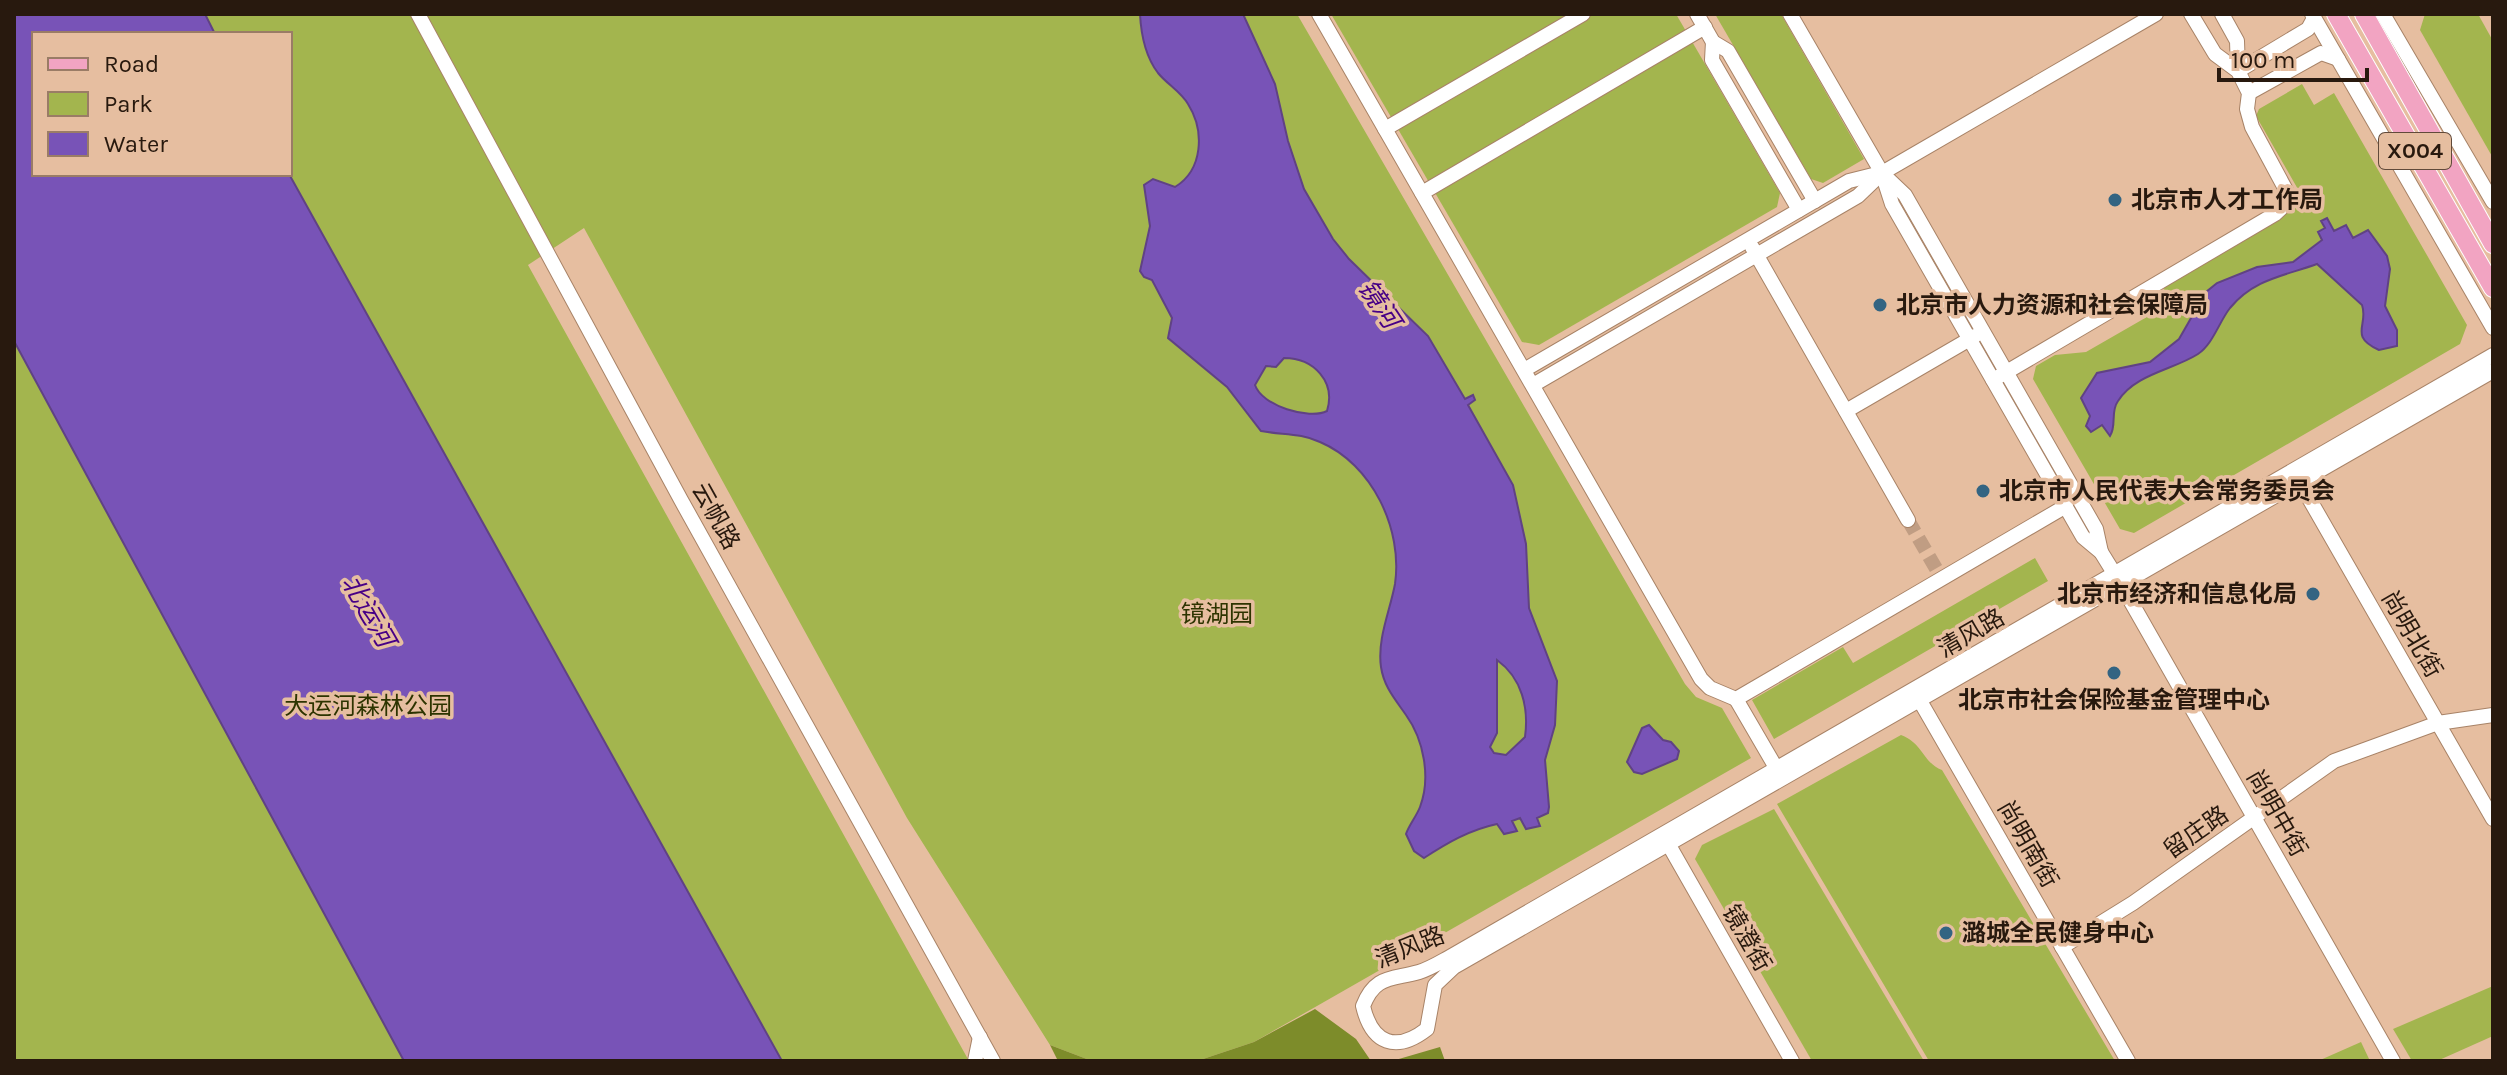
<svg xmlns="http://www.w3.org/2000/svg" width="2507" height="1075" font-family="Karla,'Noto Sans SC',sans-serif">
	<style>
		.green { fill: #a3b54e; fill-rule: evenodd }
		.forest { fill: #7d8c2a }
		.water { fill: #7853b7; stroke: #604284; stroke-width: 2; fill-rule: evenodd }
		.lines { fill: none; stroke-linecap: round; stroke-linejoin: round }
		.minor-tunnel { stroke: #c09d83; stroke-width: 14; stroke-dasharray: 14 7; stroke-linecap: butt }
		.minor-casing { stroke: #a88367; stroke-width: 16 }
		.major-casing { stroke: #fff; stroke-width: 20 }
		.minor { stroke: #fff; stroke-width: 14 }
		.major { stroke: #f2a4c2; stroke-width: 18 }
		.poi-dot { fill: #336482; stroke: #e6bea0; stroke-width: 3 }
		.labels { text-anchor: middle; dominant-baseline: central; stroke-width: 7; stroke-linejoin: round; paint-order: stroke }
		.shield { fill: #e6bea0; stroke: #614a3a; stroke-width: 2 }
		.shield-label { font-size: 22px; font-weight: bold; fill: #28190e }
		.poi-label { font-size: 24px; font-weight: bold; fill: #28190e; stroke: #e6bea0; text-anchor: start }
		.street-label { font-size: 24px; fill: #28190e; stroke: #e6bea0 }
		.park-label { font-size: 24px; fill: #2d3400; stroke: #e6bea0 }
		.water-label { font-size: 26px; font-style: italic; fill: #470086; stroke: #e6bea0 }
	</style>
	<rect width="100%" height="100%" fill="#e6bea0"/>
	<g class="green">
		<path d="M 14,14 L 1297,14 L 1685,684 L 1696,697 L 1722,708 L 1751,758 L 1254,1042 L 1197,1061 L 1092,1061 L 1050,1045 L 907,818 L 584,228 L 528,265 L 969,1061 L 14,1061 ZM 34,34 L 290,34 L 290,174 L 34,174 Z"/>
		<path d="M 1331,14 L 1676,14 L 1780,193 L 1777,207 L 1539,345 L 1522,342 Z"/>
		<path d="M 1715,14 L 1781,14 L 1864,159 L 1823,183 L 1811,179 Z"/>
		<path d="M 2425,14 L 2478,14 L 2493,41 L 2493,158 L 2420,30 Z"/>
		<path d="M 2302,84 L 2314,105 L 2334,93 L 2467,325 L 2460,344 L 2134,533 L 2120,529 L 2033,379 L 2036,366 L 2055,355 L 2086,352 L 2166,306 L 2164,287 L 2169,281 L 2292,209 L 2299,191 L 2256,116 L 2259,109 Z"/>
		<path d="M 2035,558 L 2048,581 L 1774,739 L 1752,700 L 1843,647 L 1853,663 Z"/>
		<path d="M 1901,735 C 1923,743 1923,763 1942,770 L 2115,1061 L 1929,1061 L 1777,804 Z"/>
		<path d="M 1774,809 L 1924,1061 L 1812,1061 L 1695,859 L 1702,845 Z"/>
		<path d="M 2493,986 L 2493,1036 L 2437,1061 L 2412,1061 L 2393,1029 Z"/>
		<path d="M 2361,1042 L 2370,1061 L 2318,1061 Z"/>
	</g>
	<g class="forest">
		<path d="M 1315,1009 L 1356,1039 L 1371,1061 L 1197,1061 L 1254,1042 Z"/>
		<path d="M 1050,1045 L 1092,1061 L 1058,1061 Z"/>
		<path d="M 1440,1047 L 1445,1061 L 1392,1061 Z"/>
	</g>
	<g class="water">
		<path d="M 14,14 L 205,14 L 215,34 L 34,34 L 34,174 L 289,174 L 782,1061 L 404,1061 L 14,341 Z"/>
		<path d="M 1140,14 L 1243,14 L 1275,84 L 1288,141 L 1304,189 L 1333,239 L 1349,259 L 1428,336 L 1465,399 L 1473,395 L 1475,400 L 1468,405 L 1513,485 L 1526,544 L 1529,608 L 1557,681 L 1555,725 L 1545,760 L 1549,807 L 1548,813 L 1537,818 L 1540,826 L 1526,829 L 1520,818 L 1512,821 L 1517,831 L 1504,834 L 1497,824 C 1469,830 1447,843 1424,858 L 1414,851 L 1406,834 C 1409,825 1416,817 1420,807 C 1431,778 1424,740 1406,715 C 1395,699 1384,687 1381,667 C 1377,639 1390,611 1395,584 C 1403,529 1372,464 1320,442 C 1301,433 1282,435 1261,431 L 1227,387 L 1168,338 L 1172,318 L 1152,280 L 1144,277 L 1140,271 L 1150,226 L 1144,185 L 1153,179 L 1175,187 C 1203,170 1205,131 1188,104 C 1181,92 1167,84 1158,73 C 1145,56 1141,34 1140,14 ZM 1284,358 C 1314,358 1336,382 1327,411 C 1309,420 1262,406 1255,385 L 1266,366 L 1276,367 ZM 1497,660 C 1522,678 1529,708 1525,737 L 1506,755 L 1494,753 L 1490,747 L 1497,733 Z"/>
		<path d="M 2327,218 L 2334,231 L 2346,225 L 2353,238 L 2368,230 L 2387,256 L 2390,269 L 2385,306 L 2397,330 L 2397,346 L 2379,350 C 2348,336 2369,325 2362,305 L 2317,264 C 2284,276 2254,279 2230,308 C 2219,322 2213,344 2198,354 C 2173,370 2135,374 2118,401 C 2110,412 2117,425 2110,436 L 2102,425 L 2091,432 L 2086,426 L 2090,416 L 2081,398 L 2097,373 L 2150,362 L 2179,339 L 2206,292 L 2217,283 L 2257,267 L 2293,262 L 2322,240 L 2318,232 L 2325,228 L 2321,221 Z"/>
		<path d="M 1649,725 L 1663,740 L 1671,742 L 1679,751 L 1677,759 L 1642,774 L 1634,772 L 1627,762 L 1642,728 Z"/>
	</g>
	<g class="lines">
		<path class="minor-tunnel" d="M 1908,520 L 1938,572"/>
		<g class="minor-casing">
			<g id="minor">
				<path d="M 418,14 L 681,500 L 993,1061"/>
				<path d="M 1319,14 L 1701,679 L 1710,688 L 1736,699 L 2066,506"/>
				<path d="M 1697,14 L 1713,42 L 1728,51 L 1815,201"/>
				<path d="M 1790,14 L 1882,173 L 1892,204 L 2083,537 L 2101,552 L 2122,586 L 2393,1061"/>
				<path d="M 2222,14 L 2237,41 L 2238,71"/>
				<path d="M 2312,14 L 2493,328"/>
				<path d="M 2383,14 L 2493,202"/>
				<path d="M 1713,42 L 1712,60 L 1799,210"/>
				<path d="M 2238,71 L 2308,29 L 2314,18"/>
				<path d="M 2249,93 L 2321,53 L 2338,59"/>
				<path d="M 1385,129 L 1583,14"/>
				<path d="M 1885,176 L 1905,195 L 2096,529 L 2101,552"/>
				<path d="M 1422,193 L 1705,27"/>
				<path d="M 1752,247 L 1908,520"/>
				<path d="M 2493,355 L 1448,958 C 1439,963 1429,969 1419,972 C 1391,980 1375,975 1363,1006 C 1372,1044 1396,1053 1427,1029 L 1435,985 L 1454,967 L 2493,371"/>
				<path d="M 1524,370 L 1849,181 L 1881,173"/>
				<path d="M 1993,380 L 2275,214 L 2287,203 L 2287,192 L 2252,127 L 2247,109 L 2249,93 L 2238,71 L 2215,54 L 2191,14"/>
				<path d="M 1533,385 L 1858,196 L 1882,173 L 2156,14"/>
				<path d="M 1846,411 L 1975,336"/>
				<path d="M 2295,474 L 2493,819"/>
				<path d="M 1916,694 L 2128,1061"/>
				<path d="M 1736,699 L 1782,778"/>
				<path d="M 1666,840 L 1792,1061"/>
				<path d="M 2062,947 L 2133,903 L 2334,761 L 2438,723 L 2493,715"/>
				<path d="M 975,1061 L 980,1037"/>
			</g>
		</g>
		<g class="major-casing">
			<g id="major">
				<path d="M 2336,14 L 2493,288"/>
				<path d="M 2364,14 L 2493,244"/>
			</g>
		</g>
		<use href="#minor" class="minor"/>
		<use href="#major" class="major"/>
	</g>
	<g class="poi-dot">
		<circle cx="2115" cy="200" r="8"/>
		<circle cx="1880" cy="305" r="8"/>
		<circle cx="1983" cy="491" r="8"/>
		<circle cx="2313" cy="594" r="8"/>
		<circle cx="2114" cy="673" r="8"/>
		<circle cx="1946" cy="933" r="8"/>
	</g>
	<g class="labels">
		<rect class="shield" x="2379" y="133" width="72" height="36" rx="6"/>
		<g class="shield-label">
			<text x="2415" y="151">X004</text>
		</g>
		<g class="poi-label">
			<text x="2131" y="200">北京市人才工作局</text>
			<text x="1896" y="305">北京市人力资源和社会保障局</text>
			<text x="1999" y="491">北京市人民代表大会常务委员会</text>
			<text x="2297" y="594" text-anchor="end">北京市经济和信息化局</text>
			<text x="2114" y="700" text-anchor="middle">北京市社会保险基金管理中心</text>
			<text x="1962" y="933">潞城全民健身中心</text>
		</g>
		<g class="street-label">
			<text transform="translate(716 516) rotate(61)">云帆路</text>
			<text transform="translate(1971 633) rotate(-30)">清风路</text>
			<text transform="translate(2412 634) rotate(60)">尚明北街</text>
			<text transform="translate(2277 813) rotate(60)">尚明中街</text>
			<text transform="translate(2196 832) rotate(-35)">留庄路</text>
			<text transform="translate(2028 844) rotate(60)">尚明南街</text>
			<text transform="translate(1747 938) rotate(60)">镜澄街</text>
			<text transform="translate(1410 947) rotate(-22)">清风路</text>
		</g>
		<g class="park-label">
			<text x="1217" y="614">镜湖园</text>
			<text x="368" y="706">大运河森林公园</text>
		</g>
		<g class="water-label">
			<text transform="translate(1379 304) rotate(56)">镜河</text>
			<text transform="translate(368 611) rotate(60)">北运河</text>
		</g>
	</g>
	<rect width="2507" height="1075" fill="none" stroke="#28190e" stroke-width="32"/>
	<rect x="32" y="32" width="260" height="144" fill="#e6bea0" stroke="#9a7c66" stroke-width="2"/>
	<rect x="48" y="58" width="40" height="12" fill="#f2a4c2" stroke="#9a7c66" stroke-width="2"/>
	<text x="104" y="72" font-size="24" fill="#28190e">Road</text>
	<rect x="48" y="92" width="40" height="24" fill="#a3b54e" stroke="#9a7c66" stroke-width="2"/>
	<text x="104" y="112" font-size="24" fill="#28190e">Park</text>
	<rect x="48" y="132" width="40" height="24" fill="#7853b7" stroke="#9a7c66" stroke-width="2"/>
	<text x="104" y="152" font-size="24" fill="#28190e">Water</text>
	<path d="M2219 68v12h148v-12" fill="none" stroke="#28190e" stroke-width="4"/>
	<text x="2231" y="68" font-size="24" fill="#28190e" stroke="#e6bea0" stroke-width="6" paint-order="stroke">100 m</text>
</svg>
